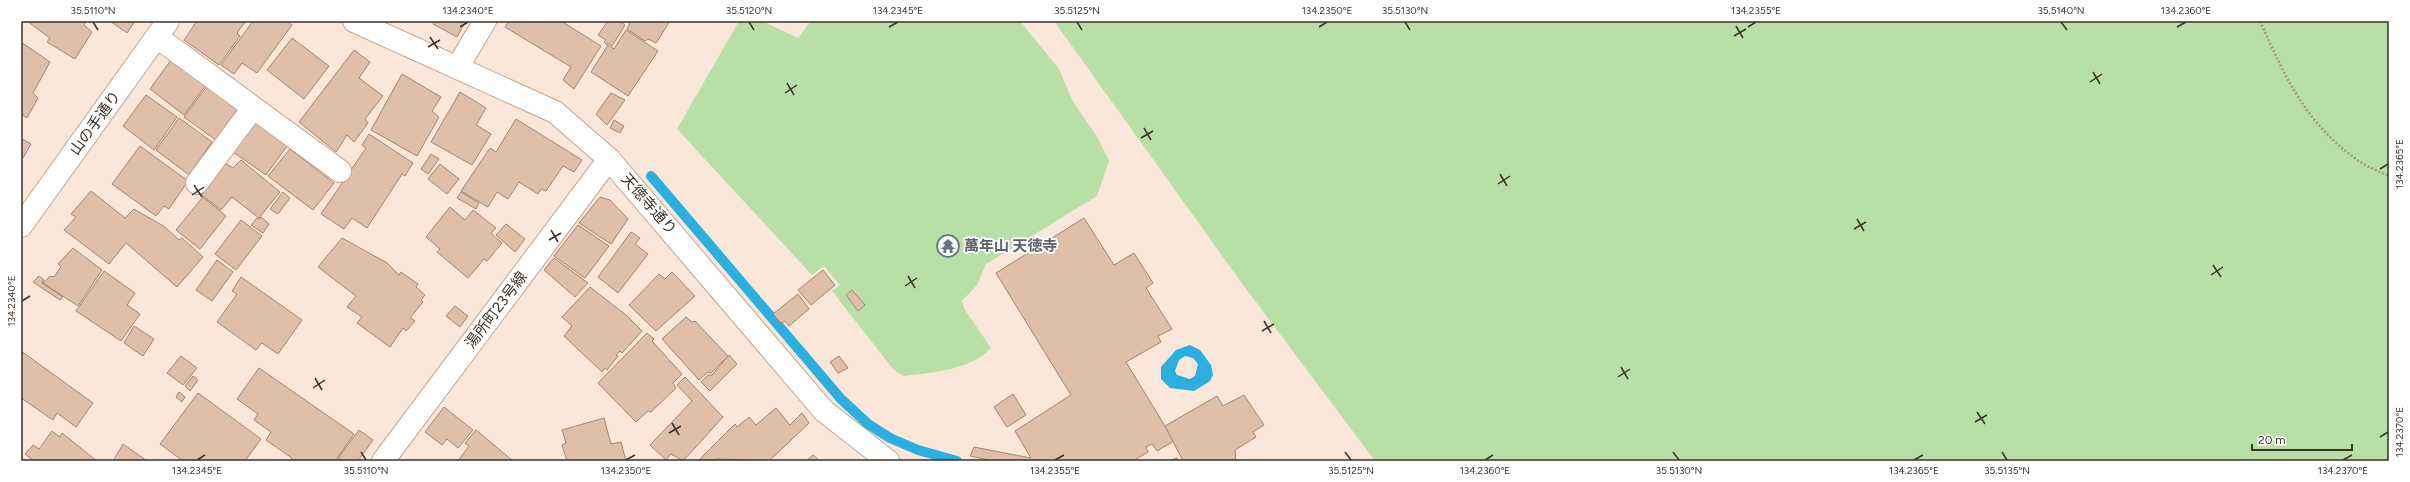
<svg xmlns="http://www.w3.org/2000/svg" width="2410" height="482" font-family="Figtree,'Noto Sans JP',sans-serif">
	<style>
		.green { fill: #b8dfa6 }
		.water { fill: #29afe0; fill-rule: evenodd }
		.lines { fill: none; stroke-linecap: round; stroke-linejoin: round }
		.stream { stroke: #29afe0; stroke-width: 10 }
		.building { fill: #dfbfa9; stroke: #a38570 }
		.minor-casing { stroke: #c4a58f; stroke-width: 24 }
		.path { stroke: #a6968a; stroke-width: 2.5; stroke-dasharray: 2 2; stroke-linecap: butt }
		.minor { stroke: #fff; stroke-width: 22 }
		.ticks { fill: none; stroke: #3d3128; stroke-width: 1.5 }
		.labels { text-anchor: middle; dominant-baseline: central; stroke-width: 3.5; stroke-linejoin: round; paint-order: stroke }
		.street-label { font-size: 15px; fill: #3d3128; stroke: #fff }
		.worship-label { font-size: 15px; font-weight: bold; fill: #5b616d; stroke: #fff; text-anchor: start }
		.neatline { fill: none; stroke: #3d3128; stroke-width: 1.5 }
		.ticks-label { font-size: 10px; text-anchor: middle; fill: #3d3128 }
	</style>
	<rect width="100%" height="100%" fill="#fbe7d9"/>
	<g class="green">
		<path d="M 739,21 L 762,21 L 798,38 L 811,21 L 1020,21 L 1059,69 L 1073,102 L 1096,135 L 1109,161 L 1097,196 L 986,264 L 977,285 L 962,301 L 965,310 L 991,348 C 971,370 931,373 903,376 L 893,369 L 832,291 L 840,285 L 824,266 L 812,275 L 677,129 Z"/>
		<path d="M 1054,21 L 2389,21 L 2389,461 L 1375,461 L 1238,278 Z"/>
	</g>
	<path class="water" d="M 1190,345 L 1200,350 L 1211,365 L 1213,375 L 1210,381 L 1194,391 L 1170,388 L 1161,379 L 1161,367 L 1176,350 ZM 1185,356 L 1193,358 L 1198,364 L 1195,376 L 1190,379 L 1177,375 L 1175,371 L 1179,360 Z"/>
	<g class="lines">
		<path class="stream" d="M 651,176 L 841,399 L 868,424 L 890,438 L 918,450 L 957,461"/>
	</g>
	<g class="building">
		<path d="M 27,21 L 86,21 L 84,25 L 92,32 L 75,59 L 47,42 L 50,38 Z"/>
		<path d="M 110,21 L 135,21 L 127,33 Z"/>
		<path d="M 197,21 L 245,22 L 237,33 L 240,36 L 219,65 L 184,40 Z"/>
		<path d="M 253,21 L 287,21 L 292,25 L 257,73 L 242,63 L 234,74 L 221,65 Z"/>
		<path d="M 435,21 L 466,21 L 457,37 L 433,24 Z"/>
		<path d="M 509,21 L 561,21 L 601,46 L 574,89 L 563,80 L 571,67 L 505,27 Z"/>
		<path d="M 608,21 L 619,21 L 625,25 L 612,46 L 608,43 L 607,45 L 604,42 L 606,40 L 598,35 Z"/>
		<path d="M 626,21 L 670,21 L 656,43 L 648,39 L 645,41 L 627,29 L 630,23 Z"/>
		<path d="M 626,30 L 658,51 L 628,96 L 591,72 L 608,45 L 614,49 Z"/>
		<path d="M 292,38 L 329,66 L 304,99 L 267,70 Z"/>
		<path d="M 21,42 L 50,62 L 33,93 L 38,98 L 27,118 L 21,114 Z"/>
		<path d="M 354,50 L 370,62 L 359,78 L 383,96 L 365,119 L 368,123 L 354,142 L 347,135 L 336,152 L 299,122 Z"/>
		<path d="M 171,60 L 205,86 L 184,115 L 150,89 Z"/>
		<path d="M 402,74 L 441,97 L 432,111 L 439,117 L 417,156 L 371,130 Z"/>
		<path d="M 207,86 L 237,110 L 216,140 L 184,117 Z"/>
		<path d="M 460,92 L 486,108 L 476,125 L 491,134 L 472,165 L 431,142 Z"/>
		<path d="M 611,93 L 625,100 L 607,125 L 596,114 Z"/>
		<path d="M 146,95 L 177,117 L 154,150 L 123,126 Z"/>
		<path d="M 179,118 L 212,142 L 189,175 L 156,150 Z"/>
		<path d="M 516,119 L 582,160 L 574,172 L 563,166 L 546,191 L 541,189 L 538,194 L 519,182 L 508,199 L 497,192 L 488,207 L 461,191 L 490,148 L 496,152 Z"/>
		<path d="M 614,120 L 624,126 L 620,133 L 610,128 Z"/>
		<path d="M 255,122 L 287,146 L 266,175 L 233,152 Z"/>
		<path d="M 369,134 L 413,163 L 405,176 L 402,174 L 367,228 L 352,218 L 344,229 L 321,214 L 366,148 L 362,145 Z"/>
		<path d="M 21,138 L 31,144 L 23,158 L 21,156 Z"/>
		<path d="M 140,146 L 188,181 L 169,209 L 164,206 L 156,216 L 112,184 Z"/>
		<path d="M 290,149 L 334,183 L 313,210 L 268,176 Z"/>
		<path d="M 431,154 L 439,159 L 428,174 L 421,169 Z"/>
		<path d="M 241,160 L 280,192 L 259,218 L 232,197 L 221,210 L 202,195 L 225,163 L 233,168 Z"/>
		<path d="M 440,164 L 459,179 L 447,194 L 428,179 Z"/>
		<path d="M 91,191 L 125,218 L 134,209 L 165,227 L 179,240 L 182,238 L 203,257 L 177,287 L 126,243 L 109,264 L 64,230 L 76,217 L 71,214 Z"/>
		<path d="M 283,192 L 290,198 L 278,214 L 270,209 Z"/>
		<path d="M 461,192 L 479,203 L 476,209 L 457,198 Z"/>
		<path d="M 203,197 L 226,216 L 200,249 L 176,230 Z"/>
		<path d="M 600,197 L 610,200 L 628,219 L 611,244 L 579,223 Z"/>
		<path d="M 450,207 L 465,220 L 473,210 L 496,228 L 491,233 L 502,243 L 487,261 L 484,259 L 468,278 L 437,252 L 440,249 L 426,237 Z"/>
		<path d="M 261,217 L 269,224 L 263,233 L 251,225 L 257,218 L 259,219 Z"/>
		<path d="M 1084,218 L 1114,265 L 1134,253 L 1153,283 L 1146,288 L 1172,329 L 1158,336 L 1161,342 L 1126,362 L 1174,441 L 1157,451 L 1152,444 L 1146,447 L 1148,452 L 1133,461 L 993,461 L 970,456 L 974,447 L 1031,458 L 1015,431 L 1071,395 L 996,273 Z"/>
		<path d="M 241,220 L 262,236 L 236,270 L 215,254 Z"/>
		<path d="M 506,224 L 525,239 L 515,252 L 496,235 Z"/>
		<path d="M 578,225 L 609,246 L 585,278 L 554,256 Z"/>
		<path d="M 631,232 L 640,238 L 635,244 L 648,254 L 618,293 L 598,277 Z"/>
		<path d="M 342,238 L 387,263 L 399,275 L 401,272 L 418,284 L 416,287 L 425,295 L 421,300 L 423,302 L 410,318 L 415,321 L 406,331 L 403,328 L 390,347 L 357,323 L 362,317 L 347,307 L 356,296 L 318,267 Z"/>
		<path d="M 73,248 L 102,270 L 78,306 L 43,283 L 50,276 L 54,277 L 61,267 L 58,264 Z"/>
		<path d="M 554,258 L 588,283 L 575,297 L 544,270 Z"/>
		<path d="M 217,260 L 233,272 L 212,301 L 196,290 Z"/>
		<path d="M 823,270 L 835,285 L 811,305 L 798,290 Z"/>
		<path d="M 104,271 L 135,293 L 127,305 L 140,314 L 121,341 L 76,311 Z"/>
		<path d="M 672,272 L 695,296 L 656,331 L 629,305 L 659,274 L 665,279 Z"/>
		<path d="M 39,276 L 44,280 L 42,283 L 63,297 L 60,300 L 33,282 Z"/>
		<path d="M 241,277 L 302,320 L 278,354 L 262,343 L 256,350 L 217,322 L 237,294 L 232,291 Z"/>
		<path d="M 590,287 L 626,315 L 642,331 L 622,353 L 620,351 L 616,355 L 618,356 L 607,370 L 605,368 L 602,372 L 564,336 L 572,326 L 562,317 Z"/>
		<path d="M 852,290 L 865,305 L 858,311 L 846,295 Z"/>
		<path d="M 798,294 L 809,309 L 789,326 L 785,321 L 781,323 L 773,314 Z"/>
		<path d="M 455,306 L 468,316 L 460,327 L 446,316 Z"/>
		<path d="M 686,317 L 692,322 L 695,321 L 728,356 L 711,373 L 708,372 L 699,380 L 662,339 Z"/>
		<path d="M 134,326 L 154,339 L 143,356 L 124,343 Z"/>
		<path d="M 647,333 L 654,339 L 652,341 L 682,374 L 673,383 L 676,388 L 651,412 L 648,411 L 636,422 L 598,383 Z"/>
		<path d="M 21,351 L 93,403 L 76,427 L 57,413 L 53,420 L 21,398 Z"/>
		<path d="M 729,355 L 737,364 L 710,391 L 701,382 L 708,375 L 712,375 Z"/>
		<path d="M 181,356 L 197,368 L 183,385 L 167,373 Z"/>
		<path d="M 839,356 L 848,368 L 838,373 L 830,362 Z"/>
		<path d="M 259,368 L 354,434 L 335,461 L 290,461 L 292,458 L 266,440 L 271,432 L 254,420 L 258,414 L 237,399 Z"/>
		<path d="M 193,376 L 198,380 L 190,391 L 185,386 Z"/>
		<path d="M 685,377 L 723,417 L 683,461 L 671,454 L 666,460 L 650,445 L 692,401 L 677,385 Z"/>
		<path d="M 179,392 L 185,397 L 182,402 L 176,397 Z"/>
		<path d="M 198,393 L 261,439 L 245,461 L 183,461 L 160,444 Z"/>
		<path d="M 1013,394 L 1026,415 L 1007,427 L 994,407 Z"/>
		<path d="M 1244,395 L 1264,425 L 1253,432 L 1256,437 L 1235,450 L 1236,461 L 1183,461 L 1165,426 L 1217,396 L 1223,406 Z"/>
		<path d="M 444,407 L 473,430 L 458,448 L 447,439 L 442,445 L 425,432 Z"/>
		<path d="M 776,408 L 790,425 L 802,413 L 809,423 L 769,461 L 718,459 L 698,461 L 735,424 L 737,427 L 749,417 L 756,425 Z"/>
		<path d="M 604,418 L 611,444 L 621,442 L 626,461 L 567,461 L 562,445 L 566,443 L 562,430 Z"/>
		<path d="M 359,430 L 373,440 L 358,461 L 342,461 L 338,458 Z"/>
		<path d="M 476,430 L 513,461 L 458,461 L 469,446 L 465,443 Z"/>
		<path d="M 52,431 L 60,437 L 62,433 L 97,461 L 34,461 L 25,454 L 33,445 L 39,449 Z"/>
		<path d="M 123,444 L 147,461 L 113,461 Z"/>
		<path d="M 813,455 L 820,461 L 806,461 Z"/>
		<path d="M 1177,458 L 1179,461 L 1169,461 Z"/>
	</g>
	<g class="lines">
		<g class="minor-casing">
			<g id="minor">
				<path d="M 354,21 L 555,112 L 609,159 L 824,411 L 888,461"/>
				<path d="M 157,37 L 340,171"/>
				<path d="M 457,68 L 485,21"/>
				<path d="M 197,183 L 253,108"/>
				<path d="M 21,226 L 168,21"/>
				<path d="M 383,461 L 609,159"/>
			</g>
		</g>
		<path class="path" d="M 2260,21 C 2285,77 2305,122 2356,159 C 2365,166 2378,171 2389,176"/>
		<use href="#minor" class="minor"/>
	</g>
	<path class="ticks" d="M 93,22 L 98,30M 749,22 L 754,30M 1077,22 L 1082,30M 1405,22 L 1410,30M 2061,22 L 2067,30M 1736,26 L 1743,38M 460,27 L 468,22M 889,27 L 898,22M 1319,27 L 1327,22M 1748,27 L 1756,22M 2177,27 L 2186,22M 1734,36 L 1746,29M 430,37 L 438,49M 428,47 L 440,40M 2093,72 L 2100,84M 2090,82 L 2102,74M 787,83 L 794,95M 785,93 L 797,85M 1144,128 L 1151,140M 1141,138 L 1153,131M 2380,169 L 2388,164M 1500,174 L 1507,186M 1498,184 L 1510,176M 194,185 L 202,197M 192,195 L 204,187M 1857,219 L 1864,231M 1854,229 L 1866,222M 551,230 L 558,242M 549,240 L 561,233M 2213,265 L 2221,277M 2211,275 L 2223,267M 908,276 L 915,288M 905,286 L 917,278M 22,301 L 30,296M 1264,321 L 1271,333M 1262,331 L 1274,324M 1621,367 L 1628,379M 1618,377 L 1630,369M 315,378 L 322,390M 313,388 L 325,380M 1977,412 L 1985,424M 1975,422 L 1987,415M 672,423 L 679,435M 669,433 L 681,426M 2380,437 L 2388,432M 361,452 L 366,460M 1345,452 L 1351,460M 1673,452 L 1679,460M 2002,452 L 2007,460M 197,460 L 205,455M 626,460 L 635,455M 1055,460 L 1064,455M 1485,460 L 1493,455M 1914,460 L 1923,455M 2343,460 L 2352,455"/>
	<defs>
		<g id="temple-ring" transform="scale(1.15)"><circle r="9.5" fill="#fff" stroke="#6b7280" stroke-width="1.5"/><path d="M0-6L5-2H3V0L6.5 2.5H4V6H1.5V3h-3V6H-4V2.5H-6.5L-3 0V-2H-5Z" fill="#6b7280"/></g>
	</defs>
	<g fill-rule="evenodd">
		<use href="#temple-ring" x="948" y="246"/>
	</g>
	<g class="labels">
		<g class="street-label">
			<text transform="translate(95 123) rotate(-54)">山の手通り</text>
			<text transform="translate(649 204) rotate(49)">天徳寺通り</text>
			<text transform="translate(496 310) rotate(-53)">湯所町23号線</text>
		</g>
		<g class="worship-label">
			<text x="964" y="246">萬年山 天徳寺</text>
		</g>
	</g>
	<rect width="2410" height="482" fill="none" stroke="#ffffff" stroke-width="44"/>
	<path d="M2252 444v6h100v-6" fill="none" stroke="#3d3128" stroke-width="2"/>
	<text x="2258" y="444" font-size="12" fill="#3d3128" stroke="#ffffff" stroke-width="3" paint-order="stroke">20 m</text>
	<rect x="22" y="22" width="2366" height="438" class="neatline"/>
	<g class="ticks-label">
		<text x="93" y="14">35.5110°N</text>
		<text x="468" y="14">134.2340°E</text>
		<text x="749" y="14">35.5120°N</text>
		<text x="898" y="14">134.2345°E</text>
		<text x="1077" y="14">35.5125°N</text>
		<text x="1327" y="14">134.2350°E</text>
		<text x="1405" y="14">35.5130°N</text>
		<text x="1756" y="14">134.2355°E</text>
		<text x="2061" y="14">35.5140°N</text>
		<text x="2186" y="14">134.2360°E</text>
		<text transform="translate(2399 164) rotate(-90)" y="4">134.2365°E</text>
		<text transform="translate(11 301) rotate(-90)" y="4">134.2340°E</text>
		<text transform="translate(2399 432) rotate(-90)" y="4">134.2370°E</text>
		<text x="197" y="474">134.2345°E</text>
		<text x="366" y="474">35.5110°N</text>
		<text x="626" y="474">134.2350°E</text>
		<text x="1055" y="474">134.2355°E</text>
		<text x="1351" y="474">35.5125°N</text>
		<text x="1485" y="474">134.2360°E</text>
		<text x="1679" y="474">35.5130°N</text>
		<text x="1914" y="474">134.2365°E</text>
		<text x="2007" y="474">35.5135°N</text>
		<text x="2343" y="474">134.2370°E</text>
	</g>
</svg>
